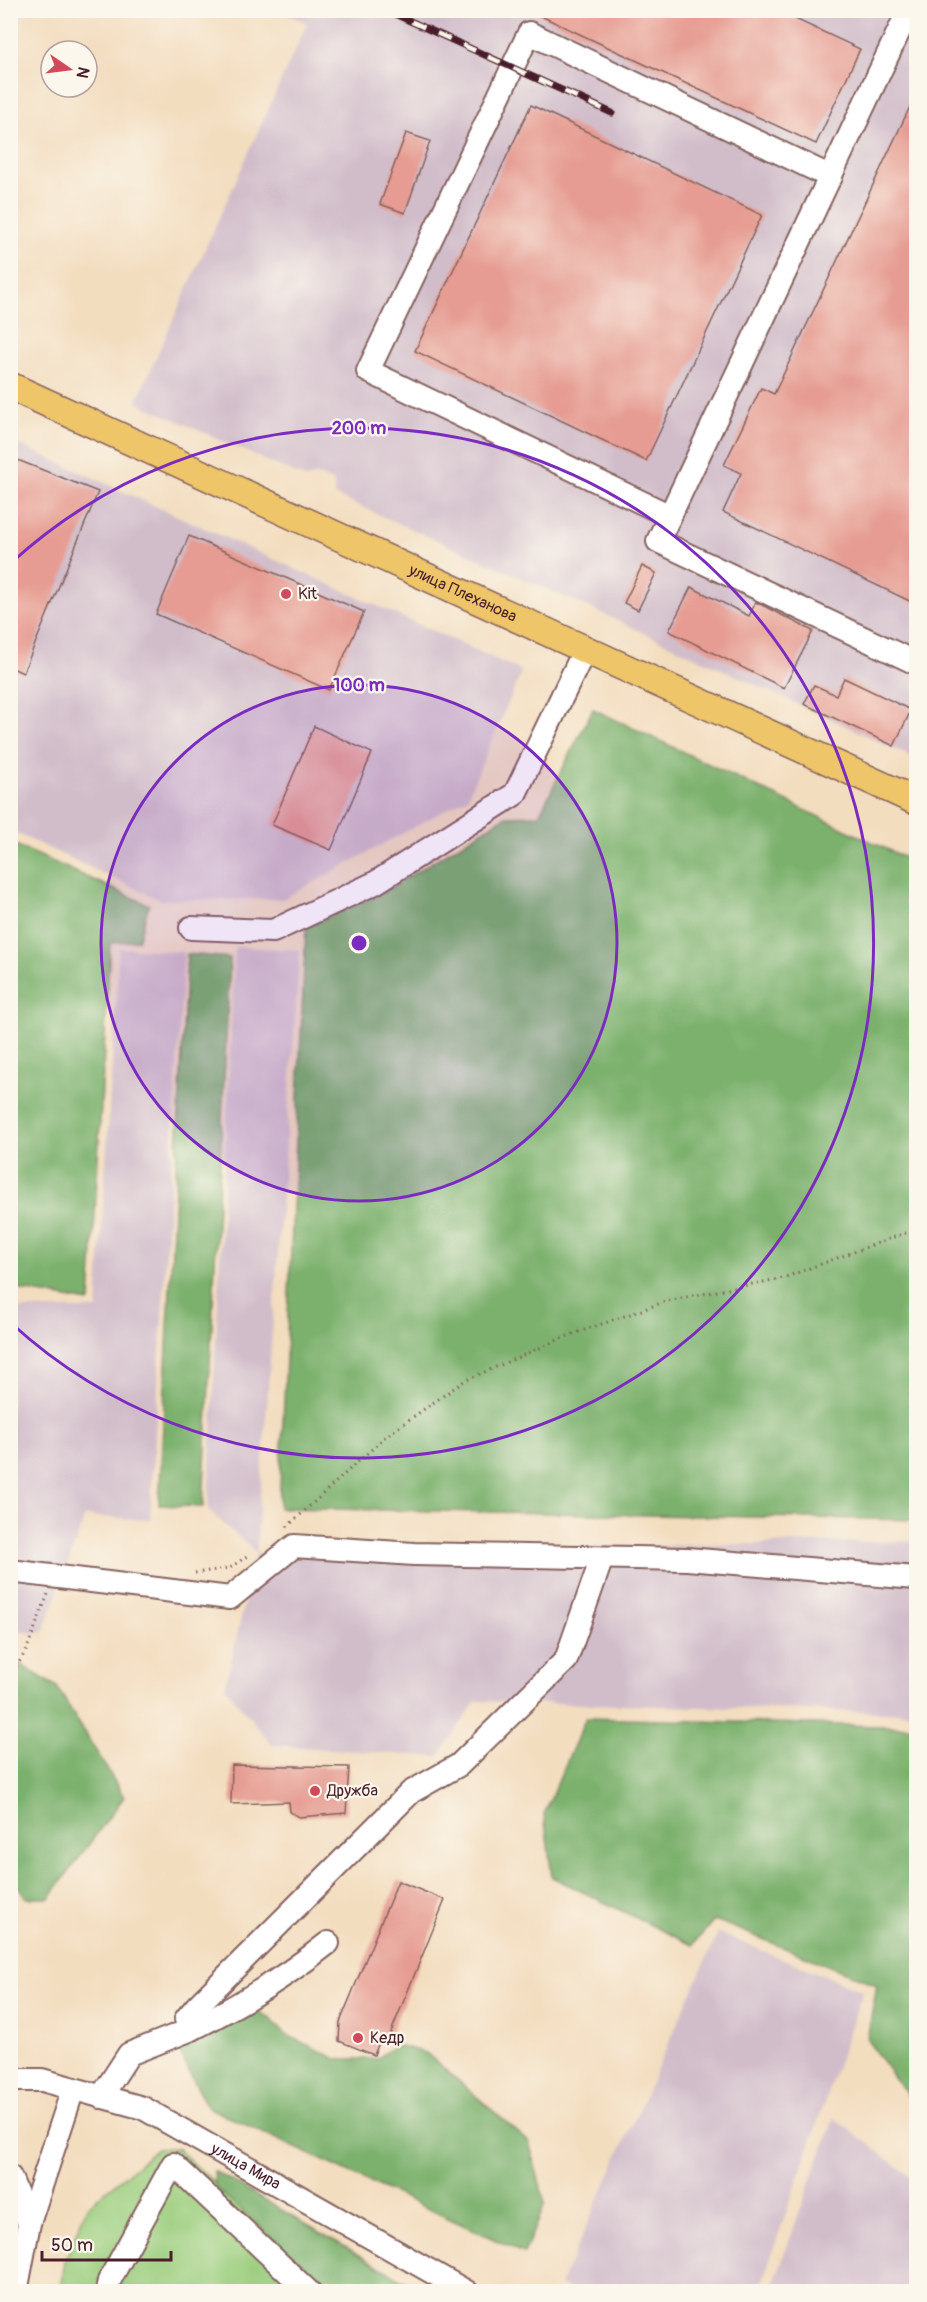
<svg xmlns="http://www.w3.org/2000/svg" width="927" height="2302" font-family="Pangolin,sans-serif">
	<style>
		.industrial { fill: #d1bdca }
		.green { fill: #9bce7e; stroke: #727654; stroke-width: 1.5 }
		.forest { fill: #7cb16d; stroke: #63684c; stroke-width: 1.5 }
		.building { fill: #e69c92 }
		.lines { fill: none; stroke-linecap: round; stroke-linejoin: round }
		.minor-casing { stroke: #85625f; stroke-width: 26 }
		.major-casing { stroke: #85625f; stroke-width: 30 }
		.path { stroke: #85625f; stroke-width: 3; stroke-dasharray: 1.5 4.5; stroke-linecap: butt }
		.minor { stroke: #fff; stroke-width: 22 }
		.major { stroke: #eec569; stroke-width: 27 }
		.rail-casing { stroke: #4a1f2b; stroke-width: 7 }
		.rail { stroke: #fbf7ec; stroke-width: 4.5; stroke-dasharray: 14; stroke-linecap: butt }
		.ring { fill: none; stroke: #7b2cbf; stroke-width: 3 }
		.poi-dot { fill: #d1495b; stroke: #fbf7ec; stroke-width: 2 }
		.labels { text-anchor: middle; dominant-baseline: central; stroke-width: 4.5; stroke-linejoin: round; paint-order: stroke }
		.street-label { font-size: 16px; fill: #4a1f2b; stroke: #fbf7ec }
		.poi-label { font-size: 16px; fill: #4a1f2b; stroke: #fbf7ec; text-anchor: start }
		.centre { fill: #7b2cbf; stroke: #fbf7ec; stroke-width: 3 }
		.ring-label { font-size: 18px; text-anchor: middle; font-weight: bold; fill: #7b2cbf; stroke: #fbf7ec; stroke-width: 4.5; stroke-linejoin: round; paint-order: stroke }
	</style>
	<rect width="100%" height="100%" fill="#fbf7ec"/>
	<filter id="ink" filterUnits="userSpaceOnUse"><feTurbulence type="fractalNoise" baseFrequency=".0167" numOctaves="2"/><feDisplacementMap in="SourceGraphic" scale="12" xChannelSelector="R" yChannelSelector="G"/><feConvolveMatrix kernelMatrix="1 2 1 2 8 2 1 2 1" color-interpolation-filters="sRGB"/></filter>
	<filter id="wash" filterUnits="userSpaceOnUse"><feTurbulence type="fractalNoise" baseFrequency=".008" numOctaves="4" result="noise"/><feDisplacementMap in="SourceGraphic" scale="24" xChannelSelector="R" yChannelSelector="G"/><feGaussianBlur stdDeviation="1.35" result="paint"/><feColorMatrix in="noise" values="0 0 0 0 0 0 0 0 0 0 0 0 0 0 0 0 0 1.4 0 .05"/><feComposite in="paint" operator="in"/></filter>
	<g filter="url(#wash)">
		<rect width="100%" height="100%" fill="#f3ddbf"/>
		<g class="industrial">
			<path d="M 281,11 L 916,11 L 916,759 L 588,607 L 334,495 L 334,482 L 319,475 L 305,478 L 136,402 L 307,23 Z"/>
			<path d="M 11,441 L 522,671 L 467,798 L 283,899 L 161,900 L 11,831 Z"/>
			<path d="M 235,947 L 300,950 L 256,1553 L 916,1541 L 916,1713 L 476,1701 L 438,1757 L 272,1745 L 225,1687 L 256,1553 L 208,1510 Z"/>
			<path d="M 119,948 L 184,952 L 150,1520 L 85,1516 L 43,1633 L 11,1632 L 11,1309 L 97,1309 Z"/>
			<path d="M 718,1933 L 863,1991 L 759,2291 L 576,2291 L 560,2285 Z"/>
			<path d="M 834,2118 L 916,2180 L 916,2291 L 771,2291 Z"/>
		</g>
		<path class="green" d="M 177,2148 L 330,2291 L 61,2292 L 65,2260 L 87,2207 L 157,2149 Z"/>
		<g class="forest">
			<path d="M 593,709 L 916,863 L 916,1520 L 279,1508 L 306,927 L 379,895 L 506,816 L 539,815 Z"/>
			<path d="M 11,843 L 149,905 L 138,940 L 110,943 L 90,1302 L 11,1288 Z"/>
			<path d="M 187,954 L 230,958 L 203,1507 L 159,1505 Z"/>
			<path d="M 10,1658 L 57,1687 L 124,1797 L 49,1898 L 26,1898 L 11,1876 Z"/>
			<path d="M 586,1718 L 916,1727 L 916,2107 L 867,2040 L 877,1985 L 715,1920 L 692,1945 L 552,1877 L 544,1814 Z"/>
			<path d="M 253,2010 L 271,2019 L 285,2034 L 336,2059 L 376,2059 L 397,2045 L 426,2053 L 529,2142 L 545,2204 L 524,2253 L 207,2107 L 179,2051 Z"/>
			<path d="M 214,2171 L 422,2291 L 334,2291 L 215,2187 Z"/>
		</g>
		<g id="blocks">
			<g class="building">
				<path d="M 528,10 L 776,10 L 860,49 L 816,144 Z"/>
				<path d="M 916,94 L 916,604 L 723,512 L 741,473 L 724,465 L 761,388 L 774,394 Z"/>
				<path d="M 531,105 L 762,215 L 646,461 L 415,351 Z"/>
				<path d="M 406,133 L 430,141 L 405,213 L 380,204 Z"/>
				<path d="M 10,457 L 98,492 L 23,673 L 10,667 Z"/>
				<path d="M 189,536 L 364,612 L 329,690 L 156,614 Z"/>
				<path d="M 642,566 L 656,573 L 638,610 L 624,603 Z"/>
				<path d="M 691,587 L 749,616 L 756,602 L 813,631 L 784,688 L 669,631 Z"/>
				<path d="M 844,678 L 911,710 L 894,746 L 804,704 L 814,685 L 836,695 Z"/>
				<path d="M 314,726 L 372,753 L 331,850 L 272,825 Z"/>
				<path d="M 232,1765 L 349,1767 L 346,1813 L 299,1817 L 290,1812 L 289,1802 L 231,1804 Z"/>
				<path d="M 398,1881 L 445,1900 L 387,2042 L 379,2042 L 374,2055 L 339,2041 L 340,2022 Z"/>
			</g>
		</g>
	</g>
	<g filter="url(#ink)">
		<use href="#blocks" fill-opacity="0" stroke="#85625f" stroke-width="1.5"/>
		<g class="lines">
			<g class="minor-casing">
				<g id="minor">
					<path d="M 916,18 L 907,14 L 658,541 L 916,663"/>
					<path d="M 670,516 L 368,371 L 529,33 L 831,177"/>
					<path d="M 191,928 L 273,931 L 375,883 L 515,794 L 585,649"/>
					<path d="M 10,1571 L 230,1598 L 294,1546 L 414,1554 L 687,1559 L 916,1578"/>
					<path d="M 192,2029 C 242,2004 284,1978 328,1943"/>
					<path id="s1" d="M 10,2080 L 42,2080 L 143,2108 L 467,2292"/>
					<path d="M 101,2097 L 129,2054 L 192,2029 L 186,2019 L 197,2006 L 411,1792 L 459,1765 L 566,1660 L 602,1558"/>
					<path d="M 10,2177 L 29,2223"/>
					<path d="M 16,2292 L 29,2223 L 73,2089"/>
					<path d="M 107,2292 L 109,2281 L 173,2164 L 309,2292"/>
				</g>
			</g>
			<g class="major-casing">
				<g id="major">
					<path id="s2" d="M 10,386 L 916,801"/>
				</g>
			</g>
			<g class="path">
				<path d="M 287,1527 L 386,1436 L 464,1381 L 562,1338 L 667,1301 L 783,1278 L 916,1229"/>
				<path d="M 195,1573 L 230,1568 L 250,1554"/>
				<path d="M 10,1677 L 26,1651 L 48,1594"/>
			</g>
			<use href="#minor" class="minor"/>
			<use href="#major" class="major"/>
			<g class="rail-casing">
				<path id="rail" d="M 386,10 L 612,113"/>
			</g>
			<use href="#rail" class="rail"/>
		</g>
	</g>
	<circle cx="359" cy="943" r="258" fill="#7b2cbf" fill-opacity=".12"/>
	<g class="ring">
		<circle cx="359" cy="943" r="258"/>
		<path d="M11 563A515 515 0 1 1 11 1323"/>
	</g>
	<g class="poi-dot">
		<circle cx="286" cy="594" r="6"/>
		<circle cx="315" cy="1791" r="6"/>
		<circle cx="358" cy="2038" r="6"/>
	</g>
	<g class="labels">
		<g class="street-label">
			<text stroke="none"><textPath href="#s2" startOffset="498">улица Плеханова</textPath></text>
			<text stroke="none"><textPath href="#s1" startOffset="255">улица Мира</textPath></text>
		</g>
		<g class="poi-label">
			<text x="298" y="594">Kit</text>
			<text x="327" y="1791">Дружба</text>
			<text x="370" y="2038">Кедр</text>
		</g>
	</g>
	<circle cx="359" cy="943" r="9" class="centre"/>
	<g class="ring-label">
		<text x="359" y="434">200 m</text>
		<text x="359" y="691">100 m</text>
	</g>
	<rect width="927" height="2302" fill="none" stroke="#fbf7ec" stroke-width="36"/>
	<g transform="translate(69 69) rotate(104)"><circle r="28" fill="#fbf7ec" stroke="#b4a19f" stroke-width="1.5"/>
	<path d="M0-4.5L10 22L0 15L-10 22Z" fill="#d1495b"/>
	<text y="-9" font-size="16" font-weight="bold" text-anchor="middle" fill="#4a1f2b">N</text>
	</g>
	<path d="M42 2251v9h129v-9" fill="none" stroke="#4a1f2b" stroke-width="3"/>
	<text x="51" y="2251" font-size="18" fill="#4a1f2b" stroke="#fbf7ec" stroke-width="4.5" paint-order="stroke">50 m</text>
</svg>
